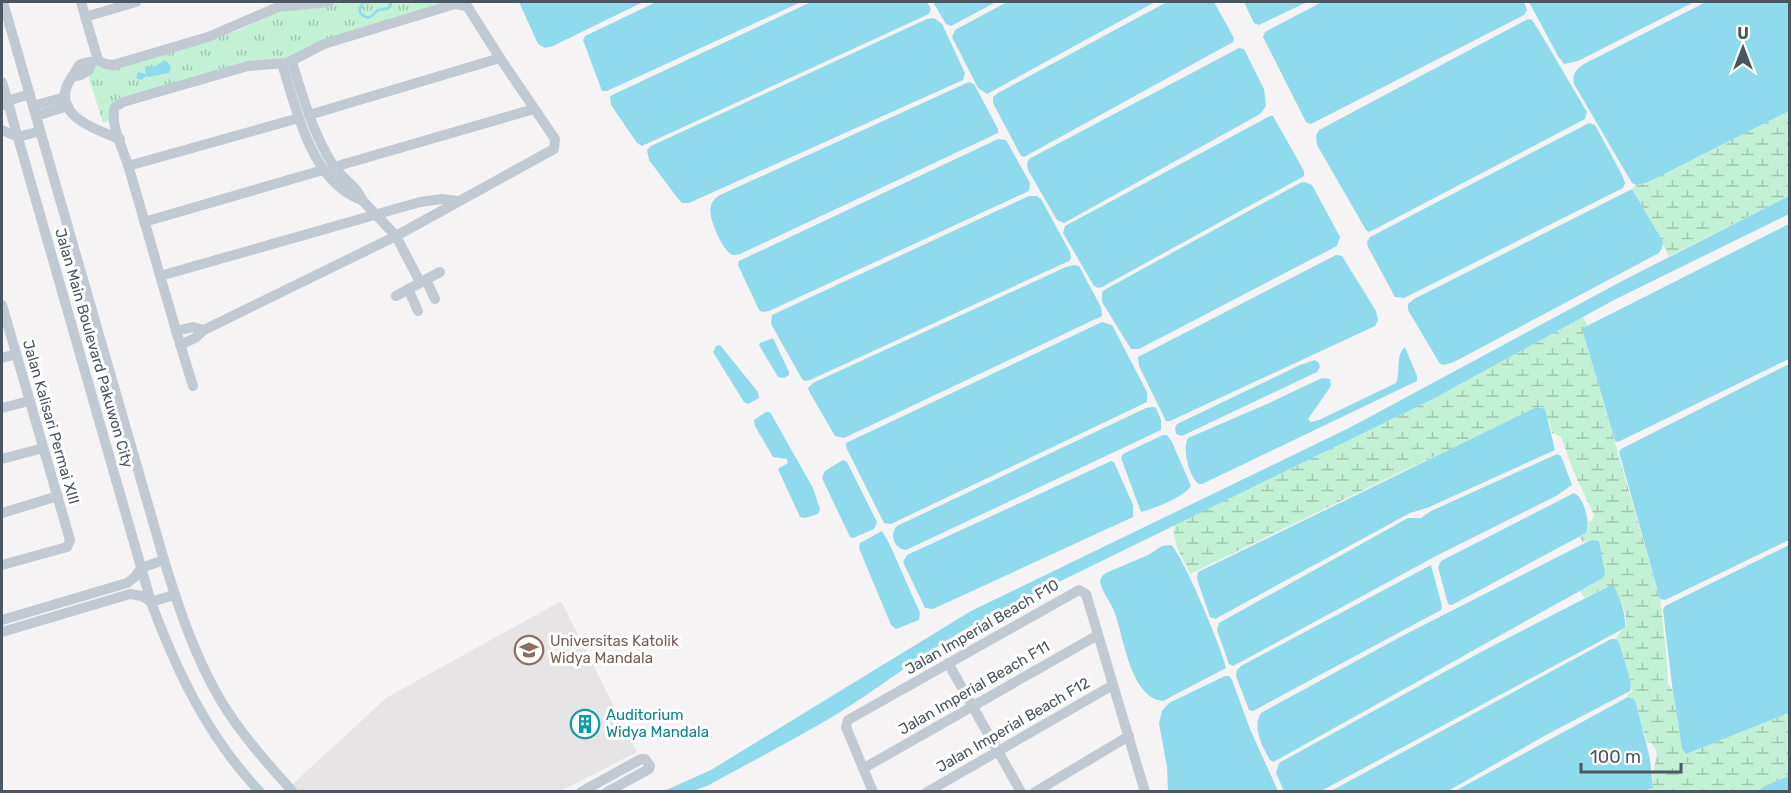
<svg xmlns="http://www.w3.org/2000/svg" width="1791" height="793" font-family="Rubik,sans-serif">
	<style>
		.education { fill: #e6e4e5 }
		.wetland { fill: url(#wetland-marsh) }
		.park { fill: url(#park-tufts) }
		.water { fill: #90daee }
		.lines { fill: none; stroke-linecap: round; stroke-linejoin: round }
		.river { stroke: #90daee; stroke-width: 12 }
		.minor { stroke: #c1cad2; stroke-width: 10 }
		.labels { text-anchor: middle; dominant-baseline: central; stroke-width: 6; stroke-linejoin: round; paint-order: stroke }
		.street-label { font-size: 15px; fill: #4a5661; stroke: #fff }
		.education-label { font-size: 15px; fill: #785e54; stroke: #fff; text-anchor: start }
		.culture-label { font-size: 15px; fill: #0d838f; stroke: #fff; text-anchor: start }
	</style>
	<defs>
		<pattern id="wetland-marsh" width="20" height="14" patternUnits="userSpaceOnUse" patternTransform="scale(1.5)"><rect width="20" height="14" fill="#c3f1d5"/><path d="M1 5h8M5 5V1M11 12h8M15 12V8" fill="none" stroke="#a0c6b0"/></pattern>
		<pattern id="park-tufts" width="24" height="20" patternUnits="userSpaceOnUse" patternTransform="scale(1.5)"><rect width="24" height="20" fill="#c3f1d5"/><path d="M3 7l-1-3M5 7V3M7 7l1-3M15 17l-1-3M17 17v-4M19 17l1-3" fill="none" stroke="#a0c6b0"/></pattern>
	</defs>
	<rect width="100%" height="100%" fill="#f5f3f3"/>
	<path class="education" d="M 561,601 L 637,752 L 560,791 L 300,792 L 293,784 L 386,698 Z"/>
	<g class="wetland">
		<path d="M 1789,111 L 1789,196 L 1669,256 L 1632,189 L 1636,185 L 1646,183 Z"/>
		<path d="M 1583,317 L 1588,326 L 1584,329 L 1583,332 L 1660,599 L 1666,651 L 1668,684 L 1673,691 L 1682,749 L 1686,754 L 1789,713 L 1789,791 L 1638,791 L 1653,787 C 1653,783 1652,776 1653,772 C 1655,761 1661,752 1651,743 L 1647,743 L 1636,703 L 1634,699 L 1628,697 L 1628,694 L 1633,691 L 1631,689 L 1631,683 L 1619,642 L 1616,639 C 1618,633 1625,629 1626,624 C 1627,612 1619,596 1613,586 L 1608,586 L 1584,598 L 1580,591 L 1603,578 L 1591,540 L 1583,542 L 1579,537 L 1586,533 L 1589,526 L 1588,522 L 1592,520 L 1594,515 L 1575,475 L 1561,437 L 1552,433 L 1549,421 L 1541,407 L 1388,478 L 1190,574 C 1184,560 1170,540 1175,525 L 1433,399 Z"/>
	</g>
	<path class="park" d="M 340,2 L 451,2 L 293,56 L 121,97 L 112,104 L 110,120 L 103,123 L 88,75 L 96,64 L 115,68 L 240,30 L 271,13 L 298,9 L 311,9 Z"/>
	<g class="water">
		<path d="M 362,2 L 379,2 L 363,4 L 361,11 L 366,16 L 370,16 L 377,9 L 388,7 L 389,2 L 392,2 L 392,6 L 388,10 C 385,11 380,10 378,12 C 373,15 371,21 365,18 C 356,15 358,7 362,2 Z"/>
		<path d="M 519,2 L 643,2 L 553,46 L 545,48 L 538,44 Z"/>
		<path d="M 656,2 L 801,2 L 607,91 L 602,91 L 583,40 L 585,36 Z"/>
		<path d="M 811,2 L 927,2 L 931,9 L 929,14 L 642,146 L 637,143 L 611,105 L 610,96 Z"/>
		<path d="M 933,2 L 996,2 L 951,26 L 946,24 Z"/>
		<path d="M 1007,2 L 1155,2 L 987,94 L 978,88 L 952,37 L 955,30 Z"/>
		<path d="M 1167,2 L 1214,2 L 1234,38 L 1233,42 L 1024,157 L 1021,156 L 993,103 L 993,97 L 998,93 Z"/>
		<path d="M 1244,2 L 1307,2 L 1259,25 L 1254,23 Z"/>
		<path d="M 1322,2 L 1524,2 L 1527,10 L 1524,15 L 1311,124 L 1306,122 L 1263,37 L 1265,32 Z"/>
		<path d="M 1529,2 L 1694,2 L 1578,61 L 1564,64 L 1558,56 Z"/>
		<path d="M 1706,2 L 1789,2 L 1789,111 L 1646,183 L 1636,185 L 1632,183 L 1574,84 C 1572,73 1576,70 1584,64 Z"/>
		<path d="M 934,18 L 942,24 L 965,73 L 963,80 L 689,203 L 682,203 L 679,200 L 649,160 L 647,150 L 651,146 L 927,19 Z"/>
		<path d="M 1528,19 L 1532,20 L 1538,29 L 1587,112 L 1585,119 L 1377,228 L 1369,232 L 1366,230 L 1317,145 L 1316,136 L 1319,130 Z"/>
		<path d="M 1239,48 L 1244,49 L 1264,89 L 1266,106 L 1260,114 L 1064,223 L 1057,220 L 1028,170 L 1027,163 L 1029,159 Z"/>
		<path d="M 165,60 L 171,66 L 169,73 L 148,77 L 146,76 L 141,80 L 136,78 L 138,72 L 146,74 L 145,69 L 146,66 L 154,67 Z"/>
		<path d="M 969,82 L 974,84 L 998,129 L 998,133 L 740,254 C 736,255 734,256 731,254 C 722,249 707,216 711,206 C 712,200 716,198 720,195 Z"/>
		<path d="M 1270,116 L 1273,116 L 1304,171 L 1304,176 L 1102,287 L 1098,288 L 1094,286 L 1063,233 L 1065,226 Z"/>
		<path d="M 1589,123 L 1595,125 L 1622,175 L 1625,183 L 1623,188 L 1404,298 L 1395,297 L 1368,247 L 1367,242 L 1370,237 Z"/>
		<path d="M 998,139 L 1006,140 L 1030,183 L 1029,191 L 769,311 L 762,312 L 759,310 L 738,265 L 739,261 Z"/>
		<path d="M 1305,182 L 1312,185 L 1340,237 L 1337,246 L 1139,349 L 1131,349 L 1102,302 L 1102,292 L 1106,289 L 1300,183 Z"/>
		<path d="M 1632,189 L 1663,242 L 1662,248 L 1659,253 L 1454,362 L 1444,365 L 1440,364 L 1408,310 L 1408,304 L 1414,299 Z"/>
		<path d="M 1029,196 L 1037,196 L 1041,199 L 1070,252 L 1071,258 L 1069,261 L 810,380 L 805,381 L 802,379 L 771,324 L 772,315 Z"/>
		<path d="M 1789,196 L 1789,214 L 1614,300 L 1433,399 L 1022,600 C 965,625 916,661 865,696 C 816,729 761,756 709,785 L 693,791 L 664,791 L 711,770 L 971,611 L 1349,428 L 1624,280 Z"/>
		<path d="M 1789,224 L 1789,359 L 1618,442 L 1615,441 L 1583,332 L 1583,328 Z"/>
		<path d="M 1336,255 L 1342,256 L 1376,311 L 1378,320 L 1375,326 L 1170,421 L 1166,421 L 1139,366 L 1138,357 Z"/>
		<path d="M 1074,265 L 1079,266 L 1101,307 L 1102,316 L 844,438 L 835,436 L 810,393 L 808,388 L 813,383 L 1066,267 Z"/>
		<path d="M 1102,322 L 1112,325 L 1147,392 L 1147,402 L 891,524 L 884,523 L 846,447 L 846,443 Z"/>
		<path d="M 773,338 L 789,372 L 789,375 L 784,378 L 778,377 L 759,345 L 760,343 Z"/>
		<path d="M 720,345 L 758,392 L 759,398 L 748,404 L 744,402 L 713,352 L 716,346 Z"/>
		<path d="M 1405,347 L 1417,376 L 1417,381 L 1202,484 L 1199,484 C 1189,477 1182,449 1188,438 L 1267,404 L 1322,378 L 1330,379 L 1331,386 L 1308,419 L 1311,422 L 1319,420 L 1396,383 C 1401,372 1395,355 1405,347 Z"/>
		<path d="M 1315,360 L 1319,363 L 1320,367 L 1317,372 L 1182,436 L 1176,434 L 1175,428 L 1177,424 L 1300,365 Z"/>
		<path d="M 1789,364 L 1789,540 L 1665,600 L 1660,599 L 1619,452 L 1621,449 Z"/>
		<path d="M 1153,407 L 1156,408 L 1161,420 L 1161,430 L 906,550 C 894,549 889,535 897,526 L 1146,408 Z"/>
		<path d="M 1537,407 L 1545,409 L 1555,450 L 1427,508 L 1410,513 L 1215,619 L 1210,617 L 1197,579 L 1198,572 Z"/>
		<path d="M 766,412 L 770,412 L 813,488 L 820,509 L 818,514 L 805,518 L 800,517 L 778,469 L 788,463 L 787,459 L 773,457 L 755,426 L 754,420 Z"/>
		<path d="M 1163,435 L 1167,435 L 1172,442 L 1191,486 C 1184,497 1153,509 1141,512 L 1121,458 L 1123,454 Z"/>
		<path d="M 1557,454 L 1561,456 L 1572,485 L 1556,496 L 1438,555 L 1233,666 L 1229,664 L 1217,630 L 1219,623 L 1408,518 L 1421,518 L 1431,511 Z"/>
		<path d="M 843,460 L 847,462 L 877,522 L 874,529 L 853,538 L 850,537 L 822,478 L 825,471 Z"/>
		<path d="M 1111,461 L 1114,462 L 1133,505 L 1133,517 L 933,609 L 925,608 L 903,562 L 907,555 Z"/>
		<path d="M 1574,493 C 1584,497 1591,524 1586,533 L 1452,605 L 1448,604 L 1438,567 L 1441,561 Z"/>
		<path d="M 882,531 L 889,543 L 920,613 L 919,620 L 896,629 L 891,625 L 859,548 L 860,543 Z"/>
		<path d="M 1591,540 L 1599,541 L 1605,574 L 1603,578 L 1277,760 L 1273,762 L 1270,760 C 1262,747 1252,726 1261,713 L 1402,636 Z"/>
		<path d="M 1171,545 C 1182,553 1223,651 1226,668 L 1163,701 C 1130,698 1124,636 1114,611 C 1110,601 1102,592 1100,581 L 1102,576 L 1106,573 L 1148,555 L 1162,546 Z"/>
		<path d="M 1789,545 L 1789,713 L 1686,754 L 1682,749 L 1672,685 L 1663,610 L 1665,606 Z"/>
		<path d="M 1431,565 L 1442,606 L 1441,610 L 1253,711 L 1249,710 L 1236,676 L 1237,670 L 1241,666 Z"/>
		<path d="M 1609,586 L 1614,586 C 1620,598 1626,614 1625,627 L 1621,630 L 1321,791 L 1284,791 L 1276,773 L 1279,763 L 1479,653 Z"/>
		<path d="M 1611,639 L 1616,639 L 1619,642 L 1631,683 L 1630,691 L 1546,735 L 1448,791 L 1331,791 Z"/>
		<path d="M 1225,676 L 1229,676 L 1232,680 L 1250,729 L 1278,791 L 1168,791 L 1167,767 L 1159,723 L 1162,711 L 1169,703 Z"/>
		<path d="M 1628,697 L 1634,699 L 1636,703 L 1650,759 L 1653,788 L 1638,792 L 1455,791 Z"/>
	</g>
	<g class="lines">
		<path class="river" d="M 1766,792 L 1790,782"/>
		<g class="minor">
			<path d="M 3,2 L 164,560 C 179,609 195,657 221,701 C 241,734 267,763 293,792"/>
			<path d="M 81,2 L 98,60 C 74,66 83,60 70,80 C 49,114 96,130 120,139"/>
			<path d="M 85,17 L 136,2"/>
			<path d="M 98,60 L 105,64 L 113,65 L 208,37 L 278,7 L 329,2"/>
			<path d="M 292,62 C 303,97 313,134 333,165 C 341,178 357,186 362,200 L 396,236 L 420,282"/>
			<path d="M 282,64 C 297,110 311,182 362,200"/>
			<path d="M 73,77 L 81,75 L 89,70 L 91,62"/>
			<path d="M 2,82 L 151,602 C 177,672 208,737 260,792"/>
			<path d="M 3,105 L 7,101 L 30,94"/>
			<path d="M 33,106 L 65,97"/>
			<path d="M 309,115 L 500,58"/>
			<path d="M 36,116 L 68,106"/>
			<path d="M 2,130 L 18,137 L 40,131"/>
			<path d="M 128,166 L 299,118"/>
			<path d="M 334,167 L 534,109"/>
			<path d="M 144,222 L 323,170"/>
			<path d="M 160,276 L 420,202 L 442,199 L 457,201"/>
			<path d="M 426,280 L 435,299"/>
			<path d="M 408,289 L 418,311"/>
			<path d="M 396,296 L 440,272"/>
			<path d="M 2,305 L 70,540 L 67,547 L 2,565"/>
			<path d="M 176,331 L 193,327 L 204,330"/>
			<path d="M 180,345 L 195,338 L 204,330 L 396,236 L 554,149 L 555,139 L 500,58 L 467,6 L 455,4 L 324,44 L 287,63 L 248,66 L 123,102 L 115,107 C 109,121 123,150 128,165 C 150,239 170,313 193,386"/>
			<path d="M 2,358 L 16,354"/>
			<path d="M 2,408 L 29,401"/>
			<path d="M 2,459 L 43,448"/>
			<path d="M 2,513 L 58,496"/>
			<path d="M 2,620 L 127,583 L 135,577 L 141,568 L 164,560"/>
			<path d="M 2,632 L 130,594 L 142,596 L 151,602 L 174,595"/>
			<path d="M 948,663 L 1021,792"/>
			<path d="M 864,768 L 1098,635"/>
			<path d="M 581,792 L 641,759 L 645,759 L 650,766 L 649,769 L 607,792"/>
			<path d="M 873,792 L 846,727 L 848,720 L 1079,590 L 1086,594 L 1145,792"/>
			<path d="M 927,792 L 1113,685"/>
			<path d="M 1035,792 L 1129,736"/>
		</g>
	</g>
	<defs>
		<g id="university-ring" transform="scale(1.5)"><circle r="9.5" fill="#fff" stroke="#8d6e63" stroke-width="1.5"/><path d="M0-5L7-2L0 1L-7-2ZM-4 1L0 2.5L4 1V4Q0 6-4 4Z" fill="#8d6e63"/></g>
		<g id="building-ring" transform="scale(1.5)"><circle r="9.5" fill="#fff" stroke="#0f9aa8" stroke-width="1.5"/><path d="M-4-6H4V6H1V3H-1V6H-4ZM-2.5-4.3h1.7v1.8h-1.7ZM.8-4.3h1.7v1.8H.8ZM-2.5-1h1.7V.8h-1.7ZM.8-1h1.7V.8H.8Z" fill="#0f9aa8"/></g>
	</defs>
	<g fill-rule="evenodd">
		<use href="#university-ring" x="529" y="650"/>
		<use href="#building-ring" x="585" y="724"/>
	</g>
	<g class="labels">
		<g class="street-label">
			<text transform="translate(94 348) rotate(74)">Jalan Main Boulevard Pakuwon City</text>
			<text transform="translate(51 422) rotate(74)">Jalan Kalisari Permai XIII</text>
			<text transform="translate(982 627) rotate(-30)">Jalan Imperial Beach F10</text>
			<text transform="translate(974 688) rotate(-30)">Jalan Imperial Beach F11</text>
			<text transform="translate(1013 725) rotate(-30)">Jalan Imperial Beach F12</text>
		</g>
		<g class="education-label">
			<text x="550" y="641">Universitas Katolik<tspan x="550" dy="17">Widya Mandala</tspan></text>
		</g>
		<g class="culture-label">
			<text x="606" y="715">Auditorium<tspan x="606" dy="17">Widya Mandala</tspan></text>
		</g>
	</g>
	<rect width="1791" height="793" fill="none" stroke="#4a5661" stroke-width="6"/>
	<g transform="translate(1743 48)" stroke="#ffffff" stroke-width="4.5" paint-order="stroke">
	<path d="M0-4.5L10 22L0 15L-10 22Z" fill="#4a5661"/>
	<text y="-9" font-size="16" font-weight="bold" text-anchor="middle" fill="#4a5661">U</text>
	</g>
	<path d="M1581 763v9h100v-9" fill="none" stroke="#4a5661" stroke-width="3"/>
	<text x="1590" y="763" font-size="18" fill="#4a5661" stroke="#ffffff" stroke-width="4.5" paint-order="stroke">100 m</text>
</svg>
